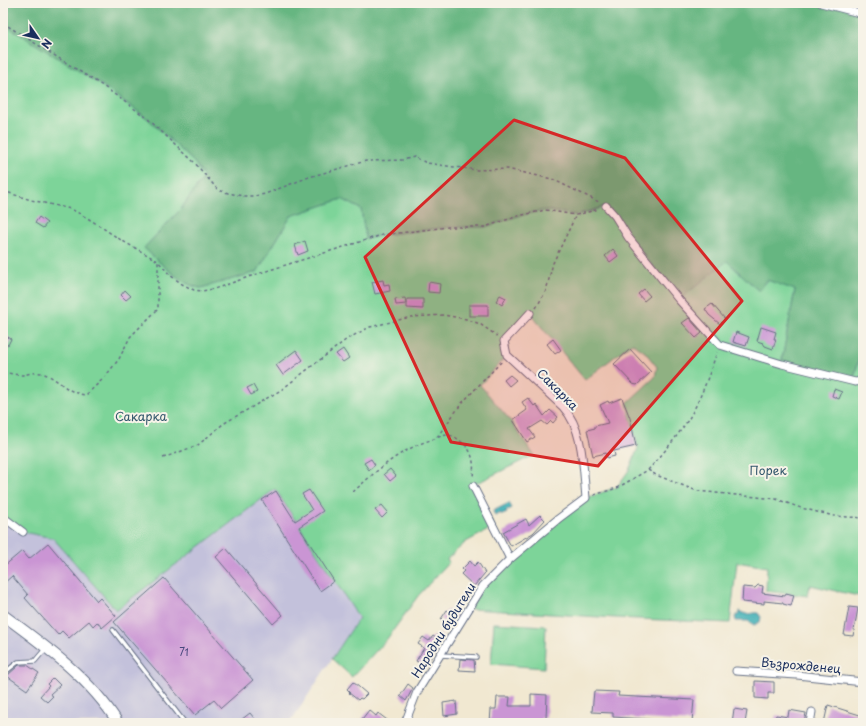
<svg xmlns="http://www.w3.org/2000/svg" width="866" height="726" font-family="'Playpen Sans',sans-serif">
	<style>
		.industrial { fill: #c3c1db }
		.green { fill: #7dd499; stroke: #4c827c }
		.forest { fill: #66b681; stroke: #407270 }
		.water { fill: #3eafb5; stroke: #2c6f8a }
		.building { fill: #ca95d4 }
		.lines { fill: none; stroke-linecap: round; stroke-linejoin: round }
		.lane-casing { stroke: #667086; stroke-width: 5.5 }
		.street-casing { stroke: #667086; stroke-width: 9 }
		.secondary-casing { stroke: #667086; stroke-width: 12 }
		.path { stroke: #667086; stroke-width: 1.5; stroke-dasharray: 3 3; stroke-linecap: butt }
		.lane { stroke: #fff; stroke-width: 3.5 }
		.street { stroke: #fff; stroke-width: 7 }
		.secondary { stroke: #fff; stroke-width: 10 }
		.marked { fill: #d62828; fill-opacity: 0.2; stroke: #d62828; stroke-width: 3; stroke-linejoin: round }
		.labels { text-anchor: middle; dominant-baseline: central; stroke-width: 4; stroke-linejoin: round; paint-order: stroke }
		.number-label { font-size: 10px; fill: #47487c }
		.street-label { font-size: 12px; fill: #1b2f5e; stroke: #f7f3e8 }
		.park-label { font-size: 12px; fill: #34586d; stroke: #f7f3e8 }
	</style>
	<rect width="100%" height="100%" fill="#f7f3e8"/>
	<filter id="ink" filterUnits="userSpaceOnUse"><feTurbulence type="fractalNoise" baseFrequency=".025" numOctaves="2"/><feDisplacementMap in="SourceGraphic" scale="8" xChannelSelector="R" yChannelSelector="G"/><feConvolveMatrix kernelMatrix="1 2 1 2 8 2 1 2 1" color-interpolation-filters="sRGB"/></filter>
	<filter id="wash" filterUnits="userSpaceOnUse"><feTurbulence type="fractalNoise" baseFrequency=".012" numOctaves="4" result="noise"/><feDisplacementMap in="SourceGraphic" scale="16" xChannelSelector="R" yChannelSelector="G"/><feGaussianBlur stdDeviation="0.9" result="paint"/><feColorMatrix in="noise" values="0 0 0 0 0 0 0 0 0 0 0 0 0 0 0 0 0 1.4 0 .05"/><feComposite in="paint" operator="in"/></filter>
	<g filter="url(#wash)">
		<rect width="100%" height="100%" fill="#f1e8d1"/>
		<path class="industrial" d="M 275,488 L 359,618 L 293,718 L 287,723 L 3,723 L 3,517 L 23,532 L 53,538 L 116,610 Z"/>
		<g class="green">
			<path d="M 3,23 L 103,86 L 147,118 L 194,162 L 204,177 L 180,210 L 144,248 C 159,261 182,286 201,288 L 257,272 L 291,216 L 342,199 L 361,209 L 366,239 L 382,235 L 448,227 L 485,227 L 518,216 L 545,210 L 576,215 L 593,211 L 606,206 L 727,261 L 759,291 L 768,280 L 795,289 L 782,360 L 854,378 L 863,344 L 863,597 L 810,585 L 808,596 L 766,591 L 767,567 L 737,562 L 730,623 L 616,618 L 470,609 L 483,586 L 586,498 L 617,487 L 629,470 L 638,448 L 627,403 L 655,377 L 657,367 L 645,352 L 632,343 L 585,380 L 530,313 L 504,341 L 507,355 L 480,385 L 510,420 L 534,455 L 473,485 L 494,527 L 466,542 L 447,559 L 449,562 L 418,596 L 387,639 L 352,677 L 332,659 L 359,618 L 275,489 L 116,610 L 53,538 L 23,532 L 3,517 Z"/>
			<path d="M 494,623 L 546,626 L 544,668 L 491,664 Z"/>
		</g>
		<path class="forest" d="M 3,3 L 863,3 L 863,341 L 854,378 L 782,360 L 795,290 L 767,280 L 759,291 L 727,261 L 679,300 L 606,206 L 576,215 L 545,210 L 518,216 L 485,227 L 448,227 L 382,235 L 366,239 L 361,209 L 342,199 L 291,216 L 257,272 L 201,288 C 182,286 159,261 144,248 L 180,210 L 204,177 L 194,162 L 147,118 L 103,86 L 5,25 L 3,23 Z"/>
		<g class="water">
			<path d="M 509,503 L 512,508 L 506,511 L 507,513 L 502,515 L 501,513 L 495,516 L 493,511 Z"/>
			<path d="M 739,611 C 750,617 748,612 758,613 L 761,617 L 760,622 L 754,625 L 748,621 L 736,621 L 735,617 L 739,614 Z"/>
		</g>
		<g id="blocks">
			<g class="building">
				<path d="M 39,217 L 47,223 L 43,228 L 35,223 Z"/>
				<path d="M 305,241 L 308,251 L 298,255 L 295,245 Z"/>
				<path d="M 613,249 L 618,256 L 610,262 L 605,256 Z"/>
				<path d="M 383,280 L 384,285 L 389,284 L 390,291 L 375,294 L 372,282 Z"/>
				<path d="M 429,282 L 440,284 L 439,293 L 428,292 Z"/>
				<path d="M 644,289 L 650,296 L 644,301 L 638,294 Z"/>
				<path d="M 125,290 L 131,296 L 126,300 L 121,295 Z"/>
				<path d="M 500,295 L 506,298 L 502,305 L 496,301 Z"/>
				<path d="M 405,298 L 406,304 L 396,305 L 395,299 Z"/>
				<path d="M 407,299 L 423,299 L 423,309 L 407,308 Z"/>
				<path d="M 712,304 L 725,319 L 720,324 L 709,315 L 705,309 Z"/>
				<rect x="469" y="305" width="19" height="11"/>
				<path d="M 689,318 L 702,333 L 696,338 L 682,323 Z"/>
				<path d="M 761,327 L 776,332 L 774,339 L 776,339 L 773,349 L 765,346 L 763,343 L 757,341 Z"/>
				<path d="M 736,332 L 749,337 L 746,346 L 733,342 Z"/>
				<path d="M 3,334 L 11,339 L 8,345 L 3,343 Z"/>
				<path d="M 553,339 L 561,350 L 555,354 L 547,344 Z"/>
				<path d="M 343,349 L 349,358 L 343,362 L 336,354 Z"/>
				<path d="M 630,349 L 651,372 L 637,385 L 633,384 L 614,364 Z"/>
				<path d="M 296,350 L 303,360 L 283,375 L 276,365 Z"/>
				<path d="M 510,375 L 516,380 L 509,386 L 504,380 Z"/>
				<path d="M 253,385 L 257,392 L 251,395 L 247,388 Z"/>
				<path d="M 834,389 L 842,392 L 839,399 L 832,396 Z"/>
				<path d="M 528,398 L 534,406 L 536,404 L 544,416 L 550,410 L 558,417 L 553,423 L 551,421 L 547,425 L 542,421 L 529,429 L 535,437 L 527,442 L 513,420 L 527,410 L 522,402 Z"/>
				<path d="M 622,398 L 630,418 L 636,446 L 614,451 L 615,456 L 607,458 L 606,453 L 593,456 L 587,430 L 595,428 L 595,426 L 608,423 L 600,405 L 608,401 L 609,403 Z"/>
				<path d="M 371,459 L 375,465 L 369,470 L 364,463 Z"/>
				<path d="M 390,469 L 396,476 L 390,481 L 384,474 Z"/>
				<path d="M 309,490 L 323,511 L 299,527 L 334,581 L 320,591 L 262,500 L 276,491 L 295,521 L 312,510 L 302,494 Z"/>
				<path d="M 382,505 L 388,512 L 382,518 L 375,510 Z"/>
				<path d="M 540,515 L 545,520 L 533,533 L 511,546 L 503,532 L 526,519 L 529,525 Z"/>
				<path d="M 48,543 L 97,601 L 100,598 L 116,616 L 102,628 L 97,622 L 93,626 L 89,621 L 69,638 L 62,631 L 58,635 L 25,598 L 28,595 L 12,576 L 3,584 L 3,567 L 22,551 L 29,559 Z"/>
				<path d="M 226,548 L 283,615 L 273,624 L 216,557 Z"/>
				<path d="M 470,561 L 474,566 L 478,562 L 485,573 L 474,586 L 461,574 L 464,571 L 462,569 Z"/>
				<path d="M 164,578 L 253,680 L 221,708 L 214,700 L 195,715 L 114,622 Z"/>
				<path d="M 758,585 L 763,586 L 762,593 L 785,596 L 786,593 L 794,595 L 791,606 L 783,604 L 783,603 L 764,601 L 764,604 L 742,602 L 743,587 L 755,588 Z"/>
				<path d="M 849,607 L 858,608 L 853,636 L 844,635 Z"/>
				<path d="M 447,610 L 458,617 L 452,626 L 441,619 Z"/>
				<path d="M 439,634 L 444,638 L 425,666 L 416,661 L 424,648 L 418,644 L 423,637 L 429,641 L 433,636 L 436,638 Z"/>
				<path d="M 460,659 L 474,660 L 475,671 L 459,670 Z"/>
				<path d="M 19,665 L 27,665 L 39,673 L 27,690 L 7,676 Z"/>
				<path d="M 53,678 L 60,685 L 50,694 L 53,696 L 47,702 L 40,696 L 49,686 L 47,684 Z"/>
				<path d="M 755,681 L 774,682 L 774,693 L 768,693 L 768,699 L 755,698 Z"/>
				<path d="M 353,682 L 367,694 L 362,699 L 360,698 L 358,700 L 349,693 L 350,692 L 347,689 Z"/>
				<path d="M 408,684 L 413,688 L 406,701 L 400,696 Z"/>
				<path d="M 594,691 L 619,692 L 618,696 L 694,700 L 692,722 L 613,717 L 613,713 L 592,712 Z"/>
				<path d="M 531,694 L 547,695 L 546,718 L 541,718 L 541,723 L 519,722 L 519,723 L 490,723 L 491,709 L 496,709 L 497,697 L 510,697 L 509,706 L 531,706 Z"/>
				<path d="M 456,701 L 457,714 L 444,716 L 443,703 Z"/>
				<path d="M 828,705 L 863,716 L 863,723 L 824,723 Z"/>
				<path d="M 734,709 L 747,711 L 745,723 L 732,723 Z"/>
				<path d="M 369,710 L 376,716 L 378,713 L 391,723 L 359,723 Z"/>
				<path d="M 789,710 L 806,713 L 804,723 L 774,723 L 776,715 L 788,717 Z"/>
				<path d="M 250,713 L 258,723 L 237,723 Z"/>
			</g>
		</g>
	</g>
	<g filter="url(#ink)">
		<use href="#blocks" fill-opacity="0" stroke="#667086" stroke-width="1"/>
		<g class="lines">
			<g class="lane-casing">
				<g id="lane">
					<path d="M 113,630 L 185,723"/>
					<path d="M 441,655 L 476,657"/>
					<path d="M 3,674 L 18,662 L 35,661 L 46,648"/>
				</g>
			</g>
			<g class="street-casing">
				<g id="street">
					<path d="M 821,3 L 863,14"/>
					<path d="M 606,206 L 615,216 L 628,237 L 679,300 L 720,345 L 782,364 L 855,382 L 863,381"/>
					<path d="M 473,486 L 510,559"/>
					<path d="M 3,517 L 23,532"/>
					<path d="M 736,671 L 797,675 L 863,682"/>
					<path d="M 405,723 L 417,692 L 483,586 L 510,559 L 558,519 L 586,498 C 583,468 584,430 563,407 L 507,355 L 504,341 L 530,313"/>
					<path d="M 810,723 L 812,712"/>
				</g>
			</g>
			<g class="secondary-casing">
				<path id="secondary" d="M 3,615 C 44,645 91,679 118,723"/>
			</g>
			<g class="path">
				<path d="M 3,23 L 103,86 L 147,118 L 194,162 L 218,190 L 228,193 L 243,196 L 255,196 L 265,194 L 309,177 L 366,161 L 403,160 L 414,157 L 427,163 L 447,166 L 477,170 L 507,169 L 552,179 L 599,202"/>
				<path d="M 3,191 L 31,200 L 71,209 L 89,219 L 121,240 L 158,261 L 170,275 L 182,284 L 194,290 L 202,291 L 214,289 L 260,273 L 382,235 L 448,227 L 485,227 L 518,216 L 545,210 L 576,215"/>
				<path d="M 536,308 L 546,291 L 553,263 L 576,215 L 599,209"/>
				<path d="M 3,372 C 9,373 16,375 22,375 C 28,374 35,372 41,373 C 58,377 67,394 86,395 L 104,378 L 119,359 L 130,337 L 158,309 L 158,261"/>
				<path d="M 437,437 L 462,403 L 502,361"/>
				<path d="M 163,458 L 198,445 L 223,424 L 281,390 L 347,339 L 370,327 L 411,317 L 444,315 L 466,319 L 480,324 L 497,336"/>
				<path d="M 648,470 C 662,455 676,438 688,420 C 701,399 709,375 717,352"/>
				<path d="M 353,492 C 377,470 402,448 434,439 C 438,437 444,435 448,435 C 455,436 459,440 464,444 C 474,453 474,465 473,478"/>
				<path d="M 594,495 L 617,488 L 648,470 L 656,475 L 697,491 L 776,499 L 801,508 L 834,516 L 863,518"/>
			</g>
			<use href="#lane" class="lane"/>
			<use href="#street" class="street"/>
			<use href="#secondary" class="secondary"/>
		</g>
	</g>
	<path class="marked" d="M 514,120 L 625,158 L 742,301 L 598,466 L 451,442 L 365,257 Z"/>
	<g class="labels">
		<g class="number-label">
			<text x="184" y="651">71</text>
		</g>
		<g class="street-label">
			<text transform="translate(558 389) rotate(45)">Сакарка</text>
			<text transform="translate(443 630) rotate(-58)">Народни будители</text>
			<text transform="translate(801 665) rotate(5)">Възрожденец</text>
		</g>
		<g class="park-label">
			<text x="141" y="416">Сакарка</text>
			<text x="768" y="470">Порек</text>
		</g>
	</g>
	<rect width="866" height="726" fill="none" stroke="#f7f3e8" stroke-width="16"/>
	<g transform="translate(38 38) rotate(124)" stroke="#f7f3e8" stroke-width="3" paint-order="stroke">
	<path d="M0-3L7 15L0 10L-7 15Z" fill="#1b2f5e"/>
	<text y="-6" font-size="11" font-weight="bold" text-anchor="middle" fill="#1b2f5e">N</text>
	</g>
</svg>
